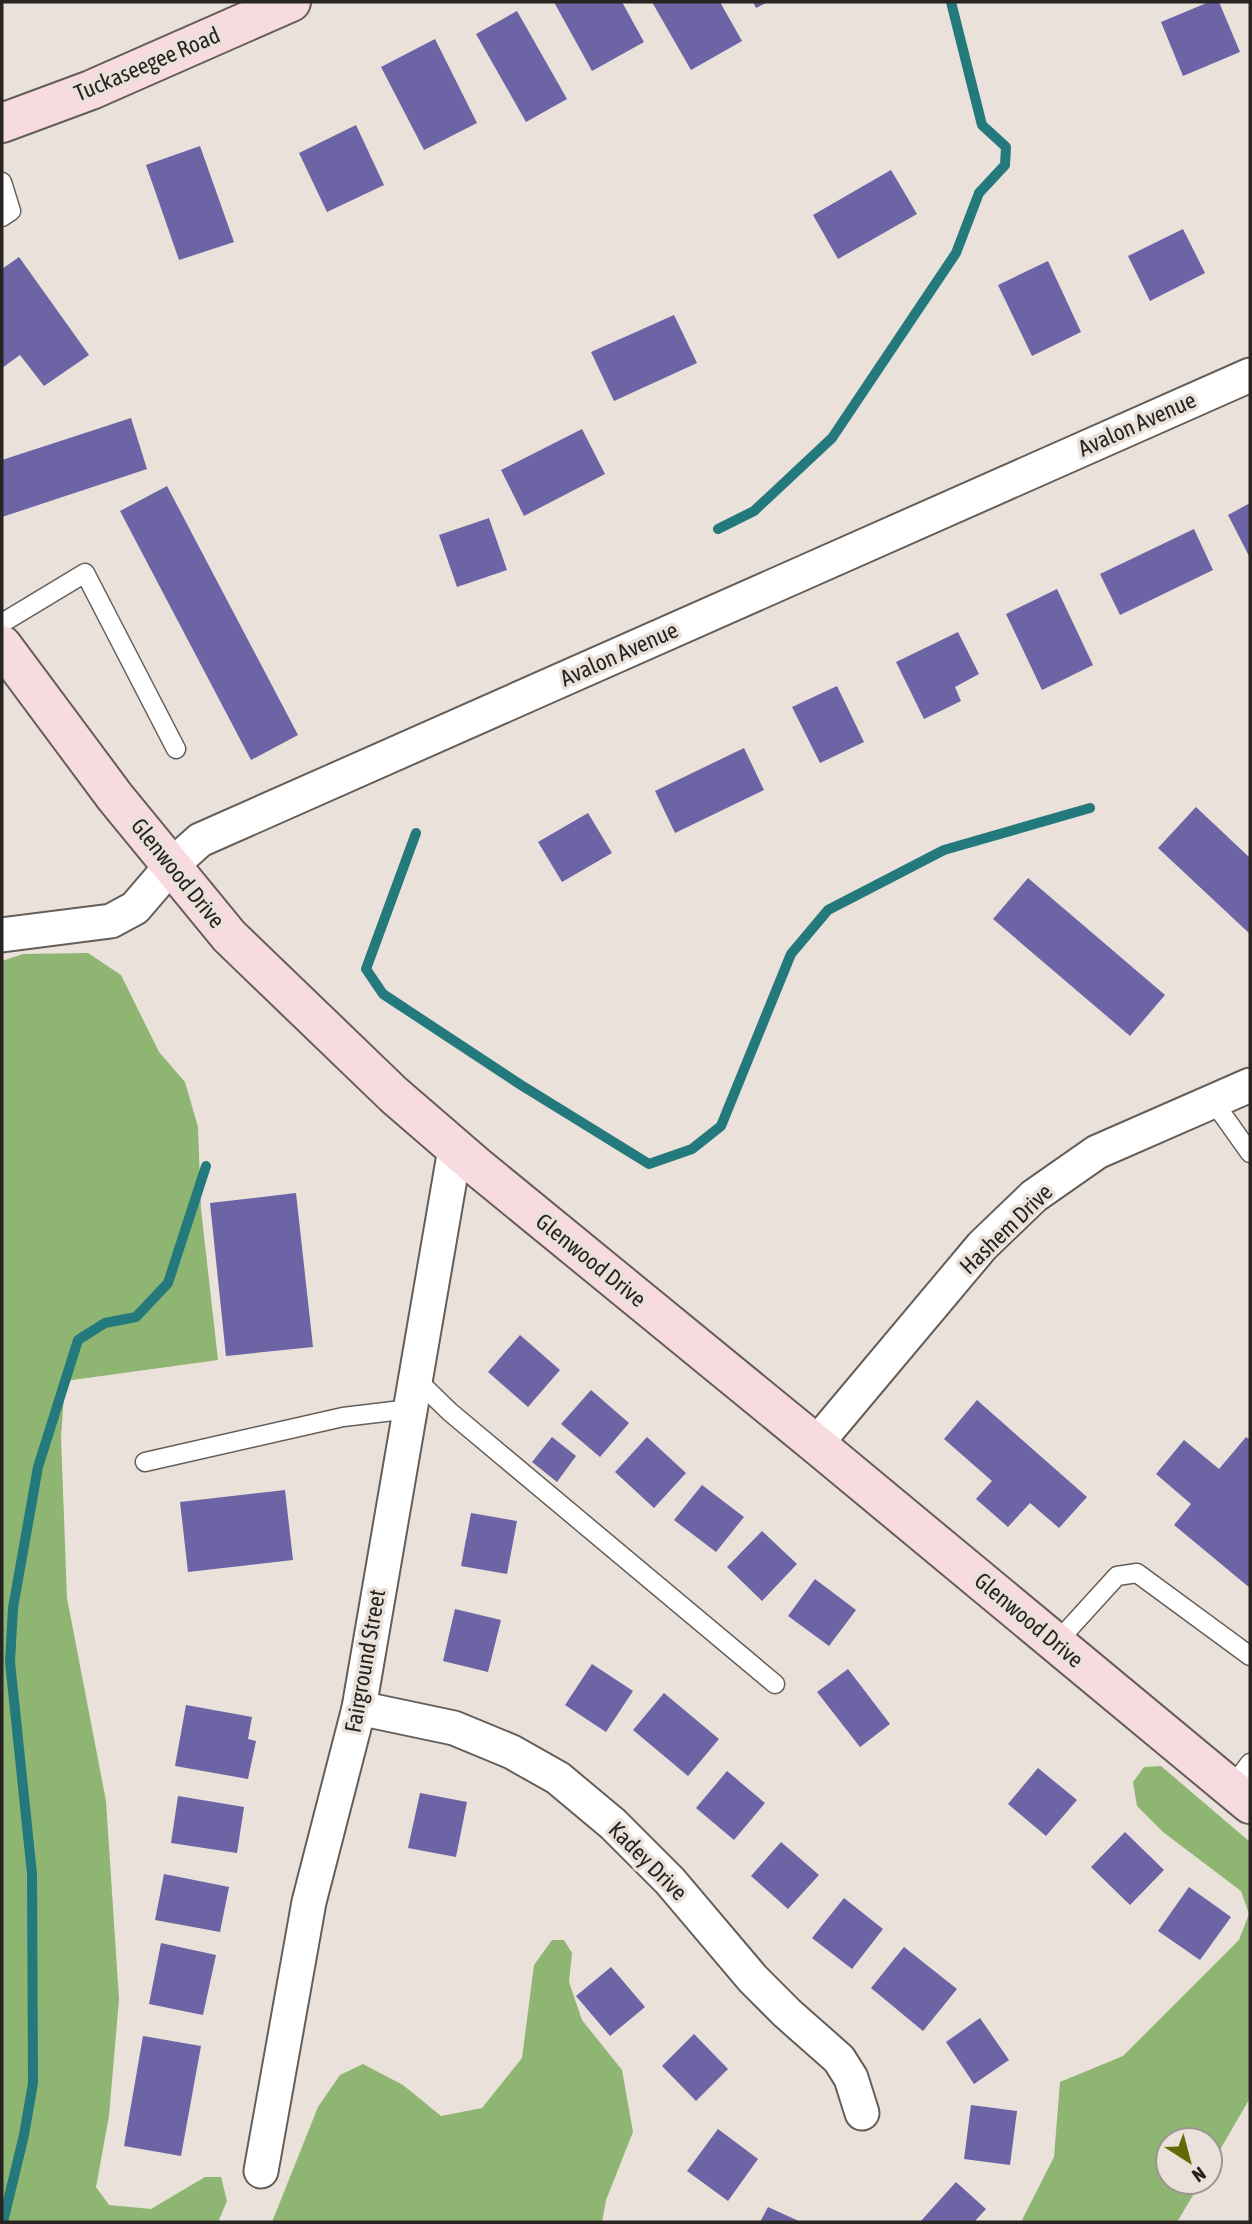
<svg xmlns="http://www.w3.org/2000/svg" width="1252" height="2224" font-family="'Asap Condensed',sans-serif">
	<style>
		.forest { fill: #8eb572 }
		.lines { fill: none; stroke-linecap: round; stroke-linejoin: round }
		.stream { stroke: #24797d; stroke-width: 10 }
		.building { fill: #6c64a5 }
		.lane-casing { stroke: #655e58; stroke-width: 21 }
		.street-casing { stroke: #655e58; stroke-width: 37 }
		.secondary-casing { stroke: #655e58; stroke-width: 42 }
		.lane { stroke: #fff; stroke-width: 18 }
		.street { stroke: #fff; stroke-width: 33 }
		.secondary { stroke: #f7dbe0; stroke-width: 38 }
		.labels { text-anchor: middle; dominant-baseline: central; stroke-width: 7; stroke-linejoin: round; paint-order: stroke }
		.street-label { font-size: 23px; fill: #272421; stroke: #eae1da }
	</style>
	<rect width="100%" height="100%" fill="#eae1da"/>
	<g class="forest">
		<path d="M 88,953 L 121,975 L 159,1052 L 185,1082 L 198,1127 L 201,1209 L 218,1360 L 65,1381 L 61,1437 L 67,1598 L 106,1801 L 119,1999 L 109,2116 L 96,2187 L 109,2205 L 151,2209 L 205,2177 L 221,2177 L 227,2201 L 218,2222 L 2,2222 L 2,961 L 23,954 Z"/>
		<path d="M 1161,1766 L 1250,1842 L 1250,2098 L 1210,2167 L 1210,2140 L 1168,2140 L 1168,2182 L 1201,2182 L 1177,2222 L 1021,2222 L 1054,2157 L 1060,2082 L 1123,2056 L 1239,1940 L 1249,1914 L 1241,1891 L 1163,1832 L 1137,1806 L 1133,1782 L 1144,1767 Z"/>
		<path d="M 552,1940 L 564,1940 L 572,1953 L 569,1982 L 582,2020 L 622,2070 L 633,2132 L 606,2200 L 602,2222 L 272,2222 L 318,2107 L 340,2075 L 363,2064 L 403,2085 L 441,2116 L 482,2108 L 522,2058 L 534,1965 Z"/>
	</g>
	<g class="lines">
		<g class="stream">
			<path d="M 718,529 L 754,511 L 832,438 L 956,253 L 979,193 L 1005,165 L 1006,147 L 982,125 L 951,2"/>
			<path d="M 416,833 L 366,969 L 383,994 L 521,1085 L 649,1164 L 692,1149 L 721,1126 L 791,954 L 828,910 L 944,850 L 1090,808"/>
			<path d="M 3,2222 L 24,2135 L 33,2083 L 32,1874 L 10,1662 L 13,1608 L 38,1467 L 78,1340 L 105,1323 L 136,1317 L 168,1283 L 206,1166"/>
		</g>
	</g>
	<g class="building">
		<path d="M 554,2 L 622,2 L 644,42 L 592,71 Z"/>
		<path d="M 652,2 L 720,2 L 742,41 L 691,70 Z"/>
		<path d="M 753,2 L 768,2 L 756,8 Z"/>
		<path d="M 1209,2 L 1219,2 L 1240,52 L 1183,76 L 1161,22 Z"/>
		<path d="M 517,11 L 567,99 L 526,122 L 476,34 Z"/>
		<path d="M 435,39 L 477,123 L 424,150 L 381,67 Z"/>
		<path d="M 356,125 L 384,185 L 327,212 L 299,153 Z"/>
		<path d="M 200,146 L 234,242 L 179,260 L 146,165 Z"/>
		<path d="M 891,170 L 917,214 L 838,259 L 813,215 Z"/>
		<path d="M 1183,229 L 1205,273 L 1150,301 L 1128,256 Z"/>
		<path d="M 19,257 L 89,355 L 44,386 L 20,355 L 2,368 L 2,269 Z"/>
		<path d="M 1048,261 L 1081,332 L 1032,356 L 998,285 Z"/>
		<path d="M 674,315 L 697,363 L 614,401 L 591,352 Z"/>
		<path d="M 131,418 L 147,469 L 2,517 L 2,460 Z"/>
		<path d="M 582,429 L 605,474 L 524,516 L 501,470 Z"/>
		<path d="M 167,486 L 298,735 L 251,760 L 120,511 Z"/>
		<path d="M 1250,503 L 1250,558 L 1228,515 Z"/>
		<path d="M 489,518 L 507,570 L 457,587 L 439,535 Z"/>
		<path d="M 1194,529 L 1213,570 L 1120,615 L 1100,574 Z"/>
		<path d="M 1057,589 L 1093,665 L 1042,690 L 1006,614 Z"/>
		<path d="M 958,632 L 979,674 L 955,687 L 961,701 L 924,719 L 896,662 Z"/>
		<path d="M 837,686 L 864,742 L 820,763 L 792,707 Z"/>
		<path d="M 744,748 L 764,790 L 675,833 L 655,791 Z"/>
		<path d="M 1196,807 L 1250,858 L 1250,934 L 1158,848 Z"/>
		<path d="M 588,813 L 612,853 L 562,882 L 538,842 Z"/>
		<path d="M 1028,878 L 1165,995 L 1130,1036 L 993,919 Z"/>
		<path d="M 296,1193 L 313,1347 L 226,1356 L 210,1203 Z"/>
		<path d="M 520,1335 L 560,1370 L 528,1407 L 488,1372 Z"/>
		<path d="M 591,1390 L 629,1423 L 600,1457 L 561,1424 Z"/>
		<path d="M 977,1400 L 1087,1497 L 1059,1528 L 1030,1503 L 1008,1527 L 976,1499 L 992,1481 L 944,1439 Z"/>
		<path d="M 552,1437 L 576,1456 L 557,1482 L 532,1462 Z"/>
		<path d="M 647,1437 L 686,1473 L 654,1508 L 615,1472 Z"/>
		<path d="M 1246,1437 L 1250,1440 L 1250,1588 L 1174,1525 L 1191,1504 L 1156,1474 L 1184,1440 L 1219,1469 Z"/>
		<path d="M 702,1485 L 744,1517 L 716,1552 L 674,1520 Z"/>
		<path d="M 285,1490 L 293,1560 L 188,1572 L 180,1502 Z"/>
		<path d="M 471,1513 L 517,1521 L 507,1574 L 461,1566 Z"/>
		<path d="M 762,1531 L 797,1564 L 762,1601 L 727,1567 Z"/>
		<path d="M 815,1579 L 856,1610 L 829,1646 L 788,1616 Z"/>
		<path d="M 455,1609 L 501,1620 L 488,1672 L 443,1661 Z"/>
		<path d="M 592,1664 L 633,1691 L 606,1732 L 565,1705 Z"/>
		<path d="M 848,1669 L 890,1724 L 860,1747 L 817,1692 Z"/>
		<path d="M 664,1693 L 719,1739 L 688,1776 L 633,1730 Z"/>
		<path d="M 186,1705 L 252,1717 L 248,1739 L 256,1741 L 248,1779 L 175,1766 Z"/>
		<path d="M 1038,1768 L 1077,1800 L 1046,1836 L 1008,1804 Z"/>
		<path d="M 727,1771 L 765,1803 L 734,1840 L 696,1808 Z"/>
		<path d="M 420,1793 L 467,1802 L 456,1857 L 408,1848 Z"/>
		<path d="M 178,1796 L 244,1807 L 237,1853 L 171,1843 Z"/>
		<path d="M 1125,1832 L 1164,1870 L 1130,1905 L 1091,1867 Z"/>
		<path d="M 781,1842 L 819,1875 L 788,1909 L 751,1876 Z"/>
		<path d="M 164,1874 L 229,1887 L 220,1932 L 155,1920 Z"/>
		<path d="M 1189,1887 L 1231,1917 L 1200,1960 L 1158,1931 Z"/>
		<path d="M 844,1898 L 883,1929 L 852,1969 L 812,1938 Z"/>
		<path d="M 161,1943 L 216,1955 L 203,2015 L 149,2004 Z"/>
		<path d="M 904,1947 L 957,1989 L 923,2031 L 871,1988 Z"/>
		<path d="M 611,1967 L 645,2007 L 610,2036 L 576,1996 Z"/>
		<path d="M 980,2018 L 1009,2060 L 974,2084 L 946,2042 Z"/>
		<path d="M 694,2034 L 728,2069 L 696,2101 L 662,2066 Z"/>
		<path d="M 143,2036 L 201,2046 L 181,2156 L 124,2146 Z"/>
		<path d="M 971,2105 L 1017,2111 L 1010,2165 L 964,2159 Z"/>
		<path d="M 718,2129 L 758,2159 L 728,2201 L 687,2171 Z"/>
		<path d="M 956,2182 L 986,2209 L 974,2222 L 920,2222 Z"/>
		<path d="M 768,2207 L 801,2222 L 760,2222 Z"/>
	</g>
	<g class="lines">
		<g class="lane-casing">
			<g id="lane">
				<path d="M 2,182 L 11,211 L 2,217"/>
				<path d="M 2,623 L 85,573 L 176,749"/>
				<path d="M 1213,1101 L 1250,1153"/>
				<path d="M 415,1378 L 450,1412 L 775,1684"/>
				<path d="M 145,1462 L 343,1417 L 410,1409"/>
				<path d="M 1056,1643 L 1117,1576 L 1137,1573 L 1250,1656"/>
				<path d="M 1231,1788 L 1250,1763"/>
			</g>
		</g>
		<g class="street-casing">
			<g id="street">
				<path d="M 2,935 L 111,921 L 135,908 L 171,866 L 200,840 L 1250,375"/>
				<path d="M 816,1444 L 982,1246 L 1034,1196 L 1097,1152 L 1250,1085"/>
				<path d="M 359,1708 L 454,1728 L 512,1752 L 558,1778 L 613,1824 L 670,1881 L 753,1979 L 787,2013 L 839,2059 L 851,2078 L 862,2113"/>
				<path d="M 261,2171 L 309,1902 L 359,1708 L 455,1149"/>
			</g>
		</g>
		<g class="secondary-casing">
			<g id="secondary">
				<path d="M 2,123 L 91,90 L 291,2"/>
				<path d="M 2,645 L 115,797 L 229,936 L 394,1095 L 475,1165 L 816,1444 L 1250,1804"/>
			</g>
		</g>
		<use href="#lane" class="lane"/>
		<use href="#street" class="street"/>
		<use href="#secondary" class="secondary"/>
	</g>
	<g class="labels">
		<g class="street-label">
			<text transform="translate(147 64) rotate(-23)">Tuckaseegee Road</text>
			<text transform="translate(1137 424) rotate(-24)">Avalon Avenue</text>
			<text transform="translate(619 654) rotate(-24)">Avalon Avenue</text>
			<text transform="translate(178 873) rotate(51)">Glenwood Drive</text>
			<text transform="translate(1006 1229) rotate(-44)">Hashem Drive</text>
			<text transform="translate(591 1260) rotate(39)">Glenwood Drive</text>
			<text transform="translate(1029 1620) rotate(40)">Glenwood Drive</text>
			<text transform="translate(365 1661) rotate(-80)">Fairground Street</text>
			<text transform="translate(648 1861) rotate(45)">Kadey Drive</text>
		</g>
	</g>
	<rect width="1252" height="2224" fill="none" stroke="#272421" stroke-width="7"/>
	<g transform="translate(1189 2161) rotate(144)"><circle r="33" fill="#eae1da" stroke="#9c9590" stroke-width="2"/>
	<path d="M0-5L12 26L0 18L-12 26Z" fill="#656805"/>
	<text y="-10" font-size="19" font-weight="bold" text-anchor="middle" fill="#272421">N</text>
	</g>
</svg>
